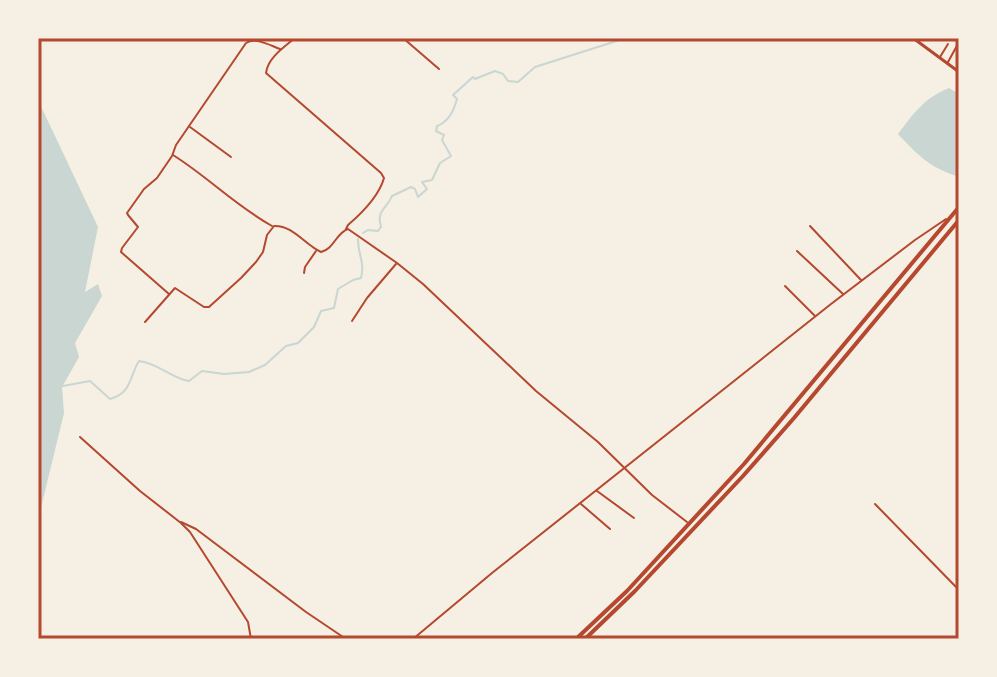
<svg xmlns="http://www.w3.org/2000/svg" width="997" height="677" font-family="'Roboto Condensed',sans-serif">
	<style>
		.water { fill: #c9d6d2 }
		.lines { fill: none; stroke-linecap: round; stroke-linejoin: round }
		.stream { stroke: #c9d6d2; stroke-width: 2 }
		.minor { stroke: #b5482f; stroke-width: 2 }
		.secondary { stroke: #b5482f; stroke-width: 3 }
		.trunk { stroke: #b5482f; stroke-width: 4 }
		.neatline { fill: none; stroke: #b5482f; stroke-width: 3 }
	</style>
	<rect width="100%" height="100%" fill="#f6efe4"/>
	<g class="water">
		<path d="M 949,88 L 959,94 L 959,177 C 929,167 920,157 898,134 C 915,112 923,99 949,88 Z"/>
		<path d="M 38,100 L 98,227 L 85,292 L 98,284 L 102,296 L 75,343 L 79,357 L 62,387 L 64,413 L 38,520 Z"/>
	</g>
	<g class="lines">
		<g class="stream">
			<path d="M 363,233 L 368,230 L 378,231 L 381,227 C 376,210 387,209 392,196 L 411,187 L 415,189 L 418,197 L 427,189 L 422,182 L 432,180 L 440,163 L 451,156 L 442,140 L 444,135 L 436,131 L 437,126 C 449,122 454,110 457,99 L 453,95 L 473,77 L 475,79 L 495,71 L 503,74 L 508,81 L 518,82 L 535,67 L 626,38"/>
			<path d="M 63,386 L 90,381 L 110,399 C 132,393 129,377 139,361 C 158,363 171,378 189,381 L 202,371 L 224,374 L 249,372 L 265,365 L 286,346 L 298,343 L 314,327 L 321,311 L 334,308 L 338,289 L 353,280 L 361,278 C 365,261 358,256 358,239"/>
		</g>
		<g class="minor">
			<path d="M 295,38 C 283,48 268,58 266,73 L 381,173 L 384,178 C 379,196 362,213 348,225 L 346,229"/>
			<path d="M 403,38 L 439,69"/>
			<path d="M 940,57 L 948,44"/>
			<path d="M 948,62 L 959,42"/>
			<path d="M 190,127 L 231,157"/>
			<path d="M 173,155 C 208,177 236,206 272,226"/>
			<path d="M 810,226 L 861,280"/>
			<path d="M 797,251 L 843,294"/>
			<path d="M 304,273 L 305,267 L 316,251"/>
			<path d="M 785,286 L 815,316"/>
			<path d="M 169,294 L 121,252 L 122,248 L 138,227 L 128,215 L 127,213 L 144,189 L 157,178 L 172,156 L 176,145 L 246,43 C 256,37 269,45 280,49"/>
			<path d="M 352,321 L 367,298 L 396,264"/>
			<path d="M 145,322 L 175,288 L 204,307 L 209,307 L 241,278 L 256,262 L 263,252 L 267,235 L 274,226 C 293,225 305,245 321,252 C 334,249 336,233 348,229 L 397,263 L 423,284 L 536,391 L 598,442 L 652,495 L 687,522"/>
			<path d="M 80,437 L 140,491 L 181,523 L 190,532 L 248,622 L 251,639"/>
			<path d="M 597,491 L 634,518"/>
			<path d="M 581,504 L 610,529"/>
			<path d="M 875,504 L 959,590"/>
			<path d="M 181,522 L 196,529 L 306,612 L 346,639"/>
			<path d="M 413,639 L 492,573 L 831,304 L 915,240 L 946,219"/>
			<path d="M 959,639 L 959,638"/>
		</g>
		<path class="secondary" d="M 913,38 L 959,72"/>
		<g class="trunk">
			<path d="M 576,639 L 627,591 L 744,464 L 959,207"/>
			<path d="M 585,639 L 635,591 L 743,476 L 794,418 L 959,220"/>
		</g>
	</g>
	<rect width="997" height="677" fill="none" stroke="#f6efe4" stroke-width="80"/>
	<rect x="40" y="40" width="917" height="597" class="neatline"/>
</svg>
